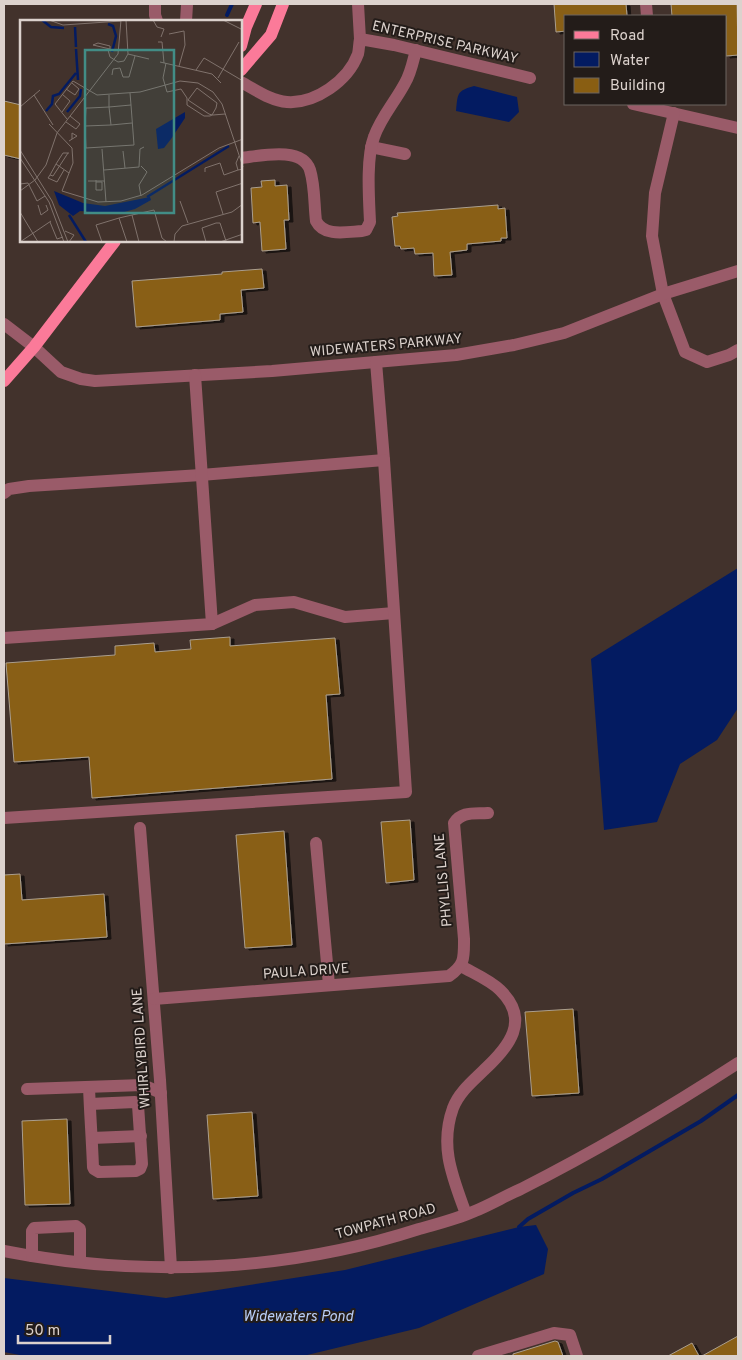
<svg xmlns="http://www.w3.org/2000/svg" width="742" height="1360" font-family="Overpass,sans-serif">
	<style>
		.water { fill: #031b61 }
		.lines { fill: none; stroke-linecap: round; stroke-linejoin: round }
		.stream { stroke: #031b61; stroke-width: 4 }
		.building { fill: #895e12; stroke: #aa9e8e; filter: url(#shadow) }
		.minor { stroke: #9a5b69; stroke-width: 12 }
		.major { stroke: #fb7a99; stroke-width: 12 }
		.labels { text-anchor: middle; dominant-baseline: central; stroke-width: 4; stroke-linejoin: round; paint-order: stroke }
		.street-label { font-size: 14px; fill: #dcd2cd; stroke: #231c19 }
		.water-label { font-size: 15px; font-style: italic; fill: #b8cdf7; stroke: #231c19 }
		.inset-river { fill: none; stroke: #031b61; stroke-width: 2.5 }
		.inset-road { fill: none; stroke: #80726c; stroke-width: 1 }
		.view { fill: #428d86; fill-opacity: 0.15; stroke: #428d86; stroke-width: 2.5 }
		.inset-edge { fill: none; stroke: #dcd2cd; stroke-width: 2.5 }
	</style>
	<defs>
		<filter id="shadow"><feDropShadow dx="4" dy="2" stdDeviation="0" flood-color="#0009"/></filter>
	</defs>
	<rect width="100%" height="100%" fill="#42322c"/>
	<g class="water">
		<path d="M 474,86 L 517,97 L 519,112 L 509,122 L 456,111 C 458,94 456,91 474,86 Z"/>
		<path d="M 738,568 L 738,708 L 717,740 L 680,764 L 657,822 L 604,830 L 591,659 Z"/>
		<path d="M 536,1225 L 548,1249 L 544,1274 L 419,1328 L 303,1356 L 25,1356 L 4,1352 L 4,1278 L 166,1298 L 345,1270 L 519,1227 Z"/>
	</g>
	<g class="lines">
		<g class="stream">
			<path d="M 227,15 L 232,4"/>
			<path d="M 519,1227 L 528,1219 L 573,1193 L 602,1179 L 701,1121 L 738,1095"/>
		</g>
	</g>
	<g class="building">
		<path d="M 554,4 L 626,4 L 627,16 L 566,16 L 566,31 L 556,32 Z"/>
		<path d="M 671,4 L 737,4 L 738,55 L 726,56 L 726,16 L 672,16 Z"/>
		<path d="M 4,101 L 21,105 L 21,159 L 4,155 Z"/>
		<path d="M 275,180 L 275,186 L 287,185 L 289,220 L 284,220 L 286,249 L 262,251 L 260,222 L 253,223 L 251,188 L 262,187 L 261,181 Z"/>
		<path d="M 498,205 L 498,209 L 505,208 L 507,238 L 501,238 L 501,241 L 467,244 L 467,250 L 450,252 L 452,275 L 434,276 L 433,253 L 415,254 L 414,248 L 401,249 L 400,246 L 395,246 L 392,217 L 398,216 L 397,213 Z"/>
		<path d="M 262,269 L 264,288 L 241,290 L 243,312 L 220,314 L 220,320 L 136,327 L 132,281 L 222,274 L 222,272 Z"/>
		<path d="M 230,637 L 230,646 L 335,638 L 340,694 L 326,695 L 332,779 L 92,798 L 89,757 L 14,762 L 6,663 L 115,655 L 115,646 L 154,643 L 155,652 L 191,649 L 190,640 Z"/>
		<path d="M 410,820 L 414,880 L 386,883 L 381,822 Z"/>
		<path d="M 284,831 L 292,945 L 245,948 L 236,835 Z"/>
		<path d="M 20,874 L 22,900 L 104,894 L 107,937 L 4,944 L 4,875 Z"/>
		<path d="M 573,1009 L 579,1093 L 532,1096 L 525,1012 Z"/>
		<path d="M 252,1112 L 258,1196 L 213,1199 L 207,1115 Z"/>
		<path d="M 67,1119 L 70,1204 L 25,1205 L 22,1121 Z"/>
		<path d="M 738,1336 L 738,1356 L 702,1356 Z"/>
		<path d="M 555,1341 L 558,1342 L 563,1356 L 513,1356 L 513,1354 Z"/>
		<path d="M 692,1343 L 699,1356 L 668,1356 Z"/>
	</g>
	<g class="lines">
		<g class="minor">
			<path d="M 155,4 L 155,15 L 157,21"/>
			<path d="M 358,4 L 360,39"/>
			<path d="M 646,4 L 647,16"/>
			<path d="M 186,21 L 187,5"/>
			<path d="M 241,82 C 256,90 271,101 287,102 C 315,104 348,81 358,54 C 359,50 359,44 360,39 L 394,45 L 530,78"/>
			<path d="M 633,104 L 738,128"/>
			<path d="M 674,113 L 655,193 L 652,236 L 663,294 L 685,352 L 707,362 L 729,355 L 738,350"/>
			<path d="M 371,147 L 405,154"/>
			<path d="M 241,158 C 260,156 302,146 310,170 C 315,186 314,205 316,221 C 324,237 346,232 362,231 L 366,230 L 370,222 C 369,199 366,158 374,137 C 381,117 395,102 405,83 C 411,73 413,61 416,50"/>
			<path d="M 4,324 L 34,347 L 61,372 L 81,379 L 95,381 L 272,371 L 456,355 L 514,345 L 564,333 L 663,294 L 738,271"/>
			<path d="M 4,493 L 9,489 L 29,486 L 201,475 L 384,460 L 376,362"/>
			<path d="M 212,624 L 255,605 L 294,602 L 345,617 L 394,613"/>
			<path d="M 4,638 L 212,624 L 195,375"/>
			<path d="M 4,818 L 406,792 L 384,460"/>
			<path d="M 140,828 L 160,1080 L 171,1268"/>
			<path d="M 316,843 L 329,985"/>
			<path d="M 461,966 C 473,973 490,980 500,990 C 531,1020 509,1047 484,1070 C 473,1081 459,1092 453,1108 C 439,1147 453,1178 466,1214"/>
			<path d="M 154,999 L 449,976 C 465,965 464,958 464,939 L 454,823 C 462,811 474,814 488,813"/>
			<path d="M 89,1087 C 90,1114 92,1140 93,1167 L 94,1169 L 99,1172 L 136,1171 L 140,1169 L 142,1164 L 138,1105 L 135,1102 L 90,1104"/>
			<path d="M 27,1089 L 143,1085 L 161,1093"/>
			<path d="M 92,1138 L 141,1136"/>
			<path d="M 4,1251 C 141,1278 286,1272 419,1229 C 437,1224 457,1219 475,1211 C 490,1205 505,1196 521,1189 C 596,1151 667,1109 738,1063"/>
			<path d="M 32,1256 L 32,1231 L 34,1228 L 76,1226 L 80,1229 L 80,1261"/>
			<path d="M 478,1356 L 554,1333 L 570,1335 L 577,1356"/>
		</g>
		<g class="major">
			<path d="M 241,46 L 246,27 L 256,4"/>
			<path d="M 241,70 L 271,35 L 283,4"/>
			<path d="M 4,381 L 34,347 L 115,241"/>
		</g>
	</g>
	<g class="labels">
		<g class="street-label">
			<text transform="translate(445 43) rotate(13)">ENTERPRISE PARKWAY</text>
			<text transform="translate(386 346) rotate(-5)">WIDEWATERS PARKWAY</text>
			<text transform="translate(444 880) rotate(-95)">PHYLLIS LANE</text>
			<text transform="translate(306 972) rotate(-4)">PAULA DRIVE</text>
			<text transform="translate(142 1048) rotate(-94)">WHIRLYBIRD LANE</text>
			<text transform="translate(386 1222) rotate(-15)">TOWPATH ROAD</text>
		</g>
		<g class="water-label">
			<text x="298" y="1317">Widewaters Pond</text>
		</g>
	</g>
	<g transform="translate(20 20)">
		<rect width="222" height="222" fill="#42322c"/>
		<path d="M 165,92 L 165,98 L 151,119 L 144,128 L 138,129 L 136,109 ZM 34,171 L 63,183 L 85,186 L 130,177 L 131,180 L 115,189 L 97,194 L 60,191 L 53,196 L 39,185 Z" fill="#031b61"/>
		<path class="inset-river" d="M 22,0 L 31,7 L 44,8M 88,4 L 93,6 L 96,16 L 92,32M 55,7 L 56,27M 56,29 L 58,60M 26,91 L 32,84 L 33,76 L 39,74 L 56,53M 47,92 L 60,76 L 61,69M 127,177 L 209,126M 49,195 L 66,222"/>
		<path class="inset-road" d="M 29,0 L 43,5 L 101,1M 106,0 L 108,34M 133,0 L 137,7 L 144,9 L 141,17M 203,0 L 223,10M 149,14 L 164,11 L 165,25 L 159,46M 138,22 L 142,22 L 144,43M 78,23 L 90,26 L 90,29 L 73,25 ZM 88,30 L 90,37 L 98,42 L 104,41 L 108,34 L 129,39M 140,42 L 192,54 L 201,63M 146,43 L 143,58 L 147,72 L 161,69 L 167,78 L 167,85 L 184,96 L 190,96 L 192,95 L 196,88 L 197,83 L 177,68 L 168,80 L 189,94 L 192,95 L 193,95 L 205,94M 176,50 L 184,38 L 223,61M 92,55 L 93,49 L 100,48 L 103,57 L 109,57 L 115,36M 198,58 L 219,22M 46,69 L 55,75 L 59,69 L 52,63M 42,74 L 50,81 L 42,92M 14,75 L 33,105M 89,75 L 89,87 L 91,105 L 65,106 L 66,88 L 69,88 L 89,87 L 111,85 L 110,73M 0,87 L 20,70M 47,99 L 35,84 L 53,61 L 77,75 L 120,72 L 160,61 L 178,63 L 193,72 L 202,84 L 223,147M 46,102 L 56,109 L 60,104 L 50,96M 29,104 L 52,128 L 53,143 L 42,171 L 78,182 L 101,181 L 122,175 L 199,128 L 223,119M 91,105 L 112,103M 65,106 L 66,128 L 114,125 L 111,85M 49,121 L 57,116 L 52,113 L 52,119M 82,129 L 86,182M 0,130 L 32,181 L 48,222M 103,131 L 105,148M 219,136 L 216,143 L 218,150 L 223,149M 0,138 L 29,182 L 44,222M 36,144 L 30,155 L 33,156 L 48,133M 121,146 L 127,152 L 119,165 L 121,176M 84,150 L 119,147 L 120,129 L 124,127M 185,152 L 185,148 L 200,143 L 204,155 L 218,150M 49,153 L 36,144 L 43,133 L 49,133M 30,155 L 28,158 L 37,162 L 44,150M 15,160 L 26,145 L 37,113 L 98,34 L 101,0M 76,160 L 76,170 L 82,170 L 82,162 L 76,162M 68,161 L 84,161M 0,164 L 8,163 L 17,181 L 25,176M 0,171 L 15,160M 160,181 L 168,203M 18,185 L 21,195 L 28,190 L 26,185M 0,192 L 18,222M 203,194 L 196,172 L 223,163M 112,195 L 134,190 L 142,218 L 147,222M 99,198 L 112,195 L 119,222M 30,202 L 37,219 L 43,217M 45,211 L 54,215 L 49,222M 0,222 L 31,201M 82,222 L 76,205 L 99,198 L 107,222M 154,222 L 155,214 L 162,206 L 212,192 L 223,184M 186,222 L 182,208 L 196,203 L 200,203 L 206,221M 200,222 L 223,214"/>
		<path class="view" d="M 65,30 L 154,30 L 154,193 L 65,193 Z"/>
		<rect width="222" height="222" class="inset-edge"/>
	</g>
	<rect width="742" height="1360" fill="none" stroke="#dcd2cd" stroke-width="10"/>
	<rect x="564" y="15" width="162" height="90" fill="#231c19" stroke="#6d6561"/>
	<rect x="574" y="31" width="25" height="8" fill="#fb7a99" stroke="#6d6561"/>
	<text x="610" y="40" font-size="15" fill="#dcd2cd">Road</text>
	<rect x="574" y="52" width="25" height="15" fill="#031b61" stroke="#6d6561"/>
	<text x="610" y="65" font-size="15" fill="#dcd2cd">Water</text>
	<rect x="574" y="78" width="25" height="15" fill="#895e12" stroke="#6d6561"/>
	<text x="610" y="90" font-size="15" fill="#dcd2cd">Building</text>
	<path d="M18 1335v8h92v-8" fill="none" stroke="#dcd2cd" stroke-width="2.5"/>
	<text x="25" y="1335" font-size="15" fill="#dcd2cd" stroke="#231c19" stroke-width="4" paint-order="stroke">50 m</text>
</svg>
